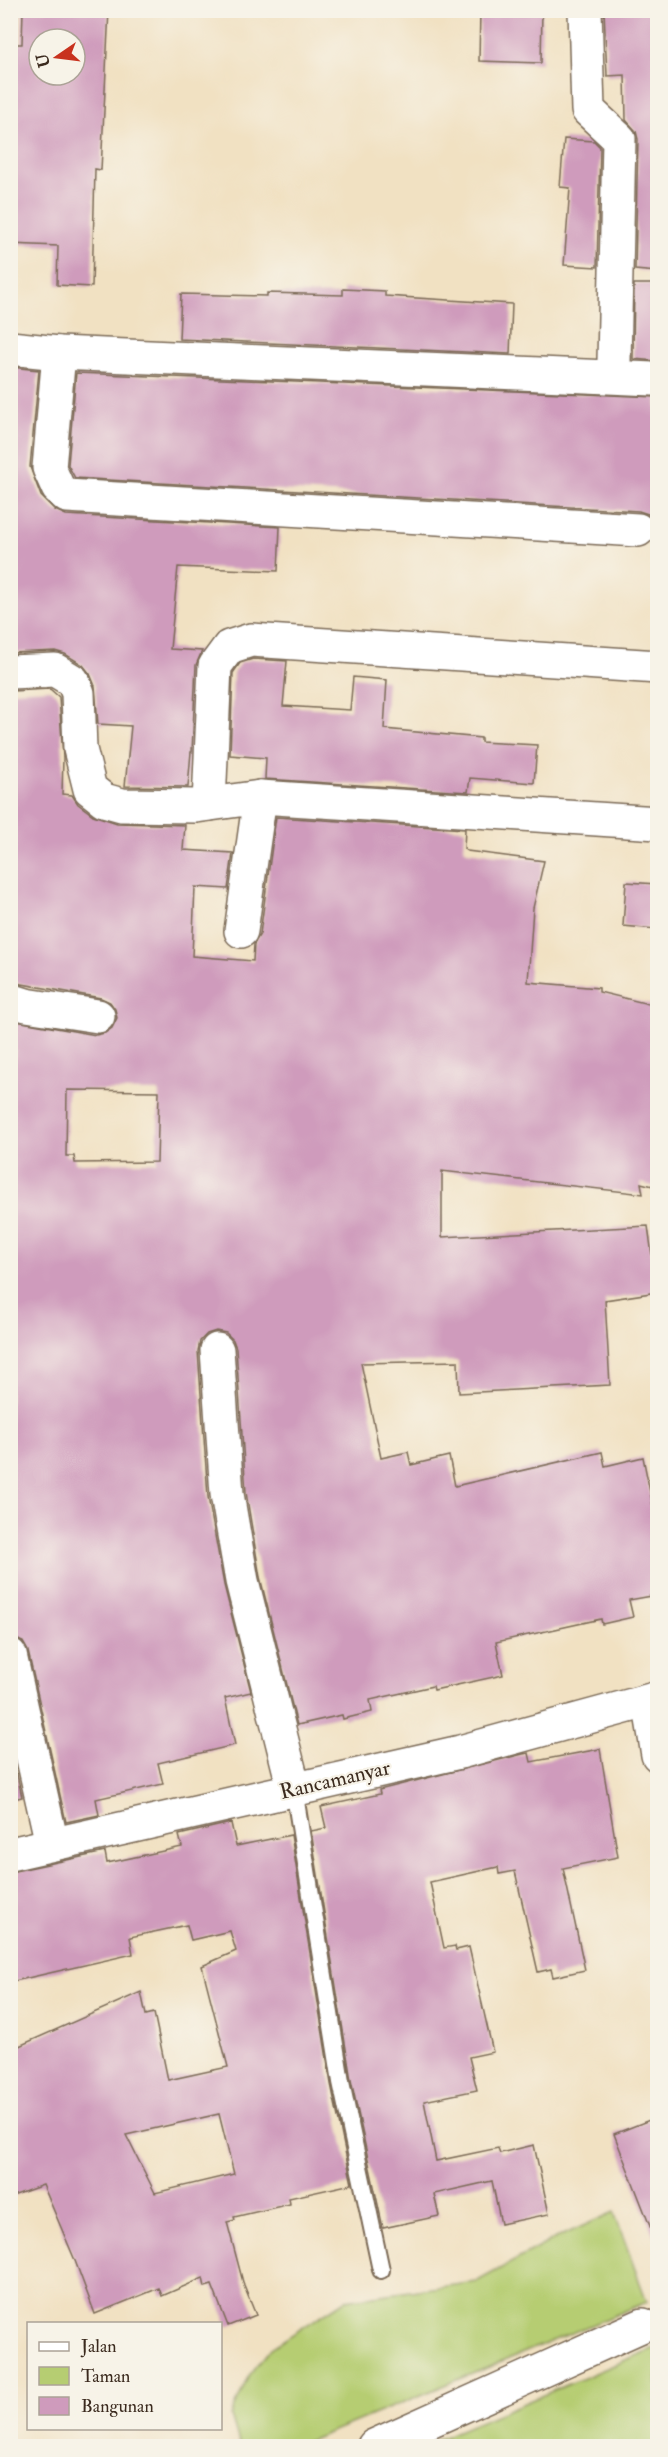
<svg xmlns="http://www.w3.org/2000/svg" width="668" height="2457" font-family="'IM FELL Double Pica',serif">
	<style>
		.green { fill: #b6cd72; stroke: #787c48; stroke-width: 1.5 }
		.building { fill: #cf9bbc; fill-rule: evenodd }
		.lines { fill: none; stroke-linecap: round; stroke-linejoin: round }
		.lane-casing { stroke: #7b6a57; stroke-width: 20 }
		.street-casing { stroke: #7b6a57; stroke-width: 36 }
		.secondary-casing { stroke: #7b6a57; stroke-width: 36 }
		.lane { stroke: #fff; stroke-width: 16 }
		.street { stroke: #fff; stroke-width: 33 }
		.secondary { stroke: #fff; stroke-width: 33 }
		.labels { text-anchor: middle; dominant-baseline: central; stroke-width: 4.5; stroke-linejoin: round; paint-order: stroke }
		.street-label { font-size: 21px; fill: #3b2a1e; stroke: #f7f3e8 }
	</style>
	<rect width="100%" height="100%" fill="#f7f3e8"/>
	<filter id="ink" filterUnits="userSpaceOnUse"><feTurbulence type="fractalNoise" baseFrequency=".0167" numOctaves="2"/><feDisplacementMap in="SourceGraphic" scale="12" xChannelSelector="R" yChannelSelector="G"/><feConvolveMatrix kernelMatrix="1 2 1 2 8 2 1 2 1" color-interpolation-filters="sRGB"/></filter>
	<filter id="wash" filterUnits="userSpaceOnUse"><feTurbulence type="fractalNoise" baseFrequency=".008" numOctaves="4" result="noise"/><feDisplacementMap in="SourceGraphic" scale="24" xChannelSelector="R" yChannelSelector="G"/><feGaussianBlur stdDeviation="1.35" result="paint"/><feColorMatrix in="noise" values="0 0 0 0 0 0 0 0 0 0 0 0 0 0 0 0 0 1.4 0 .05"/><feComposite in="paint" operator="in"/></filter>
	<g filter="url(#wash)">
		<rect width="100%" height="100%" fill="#f1e1c2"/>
		<g class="green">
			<path d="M 614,2212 L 647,2302 L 297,2446 L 240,2446 L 231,2416 L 248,2377 L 271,2348 L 345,2300 L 476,2282 L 554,2239 Z"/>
			<path d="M 657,2347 L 657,2446 L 422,2446 Z"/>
		</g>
		<g id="blocks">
			<g class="building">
				<path d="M 23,10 L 109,10 L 101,170 L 95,169 L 92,287 L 57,285 L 58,246 L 10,244 L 10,44 L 22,44 ZM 39,39 L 75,39 L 75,75 L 39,75 Z"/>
				<path d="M 480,10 L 542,11 L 541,63 L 479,61 Z"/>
				<path d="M 604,10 L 657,10 L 657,272 L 635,270 L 638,139 L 636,131 L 626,120 L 625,75 L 607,76 Z"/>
				<path d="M 564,139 L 594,141 L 600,147 L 597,267 L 564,265 L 570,188 L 560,187 Z"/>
				<path d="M 634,284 L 657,284 L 657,361 L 633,359 Z"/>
				<path d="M 343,289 L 385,291 L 385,296 L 512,304 L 510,354 L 179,339 L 181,294 L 267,296 L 267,293 L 343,295 Z"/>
				<path d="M 10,367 L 39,370 L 30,467 L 41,496 L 55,510 L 66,515 L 280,527 L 278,571 L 178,567 L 170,649 L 202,651 L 196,665 L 192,752 L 191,752 L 188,787 L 125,786 L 131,726 L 98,724 L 95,686 L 90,674 L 83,665 L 65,654 L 55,651 L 11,653 L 13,610 L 10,609 Z"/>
				<path d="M 76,373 L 657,397 L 657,522 L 648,514 L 639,511 L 75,478 L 68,465 Z"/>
				<path d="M 253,659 L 287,661 L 283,706 L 350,710 L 353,677 L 387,680 L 384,729 L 481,738 L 481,742 L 537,745 L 534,783 L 470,778 L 468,792 L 265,779 L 266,758 L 230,755 L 233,673 L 240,663 Z"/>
				<path d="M 50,689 L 59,697 L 63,758 L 62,794 L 72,795 L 78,804 L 93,815 L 117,823 L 185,825 L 183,850 L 233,853 L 228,889 L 195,887 L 192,956 L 253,961 L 254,944 L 260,934 L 276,817 L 465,829 L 464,849 L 467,851 L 544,861 L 533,908 L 528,982 L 599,988 L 599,992 L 657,1006 L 657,1187 L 641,1183 L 643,1194 L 442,1171 L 442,1237 L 648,1226 L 657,1292 L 605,1300 L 610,1385 L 459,1393 L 458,1361 L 361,1363 L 381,1458 L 408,1452 L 411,1465 L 449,1456 L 455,1486 L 602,1452 L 605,1466 L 643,1457 L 657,1527 L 657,1595 L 629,1600 L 633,1617 L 602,1624 L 601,1619 L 496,1642 L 503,1675 L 434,1690 L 433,1686 L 370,1700 L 372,1712 L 343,1719 L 342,1715 L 297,1725 L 260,1577 L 246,1492 L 236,1348 L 233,1340 L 226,1333 L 216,1331 L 207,1334 L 200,1341 L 198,1351 L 208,1497 L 224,1585 L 251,1692 L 225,1698 L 235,1745 L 158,1763 L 163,1784 L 96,1799 L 99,1815 L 66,1822 L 28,1651 L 23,1642 L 10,1637 L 10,1158 L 16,1021 L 96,1035 L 105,1033 L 112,1028 L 117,1018 L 115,1009 L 110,1002 L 101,998 L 11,982 L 10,831 L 15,728 L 12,728 L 12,691 ZM 67,1090 L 159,1091 L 157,1162 L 75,1163 L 74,1156 L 66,1156 Z"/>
				<path d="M 626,882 L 657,884 L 656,929 L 623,926 Z"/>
				<path d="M 10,1744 L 22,1797 L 10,1800 Z"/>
				<path d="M 600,1749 L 618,1857 L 563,1868 L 585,1970 L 553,1977 L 551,1969 L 538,1972 L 515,1871 L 499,1874 L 498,1867 L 430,1882 L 444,1948 L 455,1946 L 456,1950 L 469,1947 L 493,2052 L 469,2057 L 477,2090 L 424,2101 L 436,2161 L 498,2148 L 500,2153 L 534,2145 L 549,2214 L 501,2224 L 492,2181 L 434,2194 L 439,2216 L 383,2228 L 351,2080 L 311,1831 L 326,1828 L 321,1807 L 380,1794 L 379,1790 L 523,1754 L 529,1753 L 531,1762 Z"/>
				<path d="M 231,1823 L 236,1846 L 291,1835 L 331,2084 L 352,2184 L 289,2198 L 290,2204 L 234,2217 L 235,2220 L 227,2222 L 244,2286 L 256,2315 L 228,2326 L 212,2285 L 205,2287 L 203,2278 L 162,2296 L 159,2288 L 95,2314 L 74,2258 L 43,2185 L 10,2197 L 10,2050 L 141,1992 L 146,2015 L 154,2013 L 168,2080 L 228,2067 L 202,1966 L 236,1951 L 230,1931 L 191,1940 L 187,1925 L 130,1937 L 133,1954 L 10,1982 L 10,1872 L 105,1852 L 107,1863 L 182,1847 L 179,1835 ZM 219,2114 L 234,2174 L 155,2193 L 126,2135 Z"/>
				<path d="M 657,2117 L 657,2239 L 655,2239 L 614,2134 Z"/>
			</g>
		</g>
	</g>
	<g filter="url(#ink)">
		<use href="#blocks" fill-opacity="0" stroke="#7b6a57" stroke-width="1.5"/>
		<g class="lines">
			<g class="lane-casing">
				<path id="lane" d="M 294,1789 L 341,2082 L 381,2270"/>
			</g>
			<g class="street-casing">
				<g id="street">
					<path d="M 585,10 L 588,110 L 619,139 L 614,361"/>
					<path d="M 10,348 L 59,353 L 653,379"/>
					<path d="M 59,353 L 49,468 L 58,488 L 67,496 L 638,530"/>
					<path d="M 10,672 L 55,670 L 73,681 L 78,693 L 80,749 L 90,789 L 104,800 L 122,805 L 196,806 L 260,797 L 241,931"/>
					<path d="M 260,797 L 658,823"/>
					<path d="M 209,804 L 215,666 L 229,647 L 251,640 L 658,667"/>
					<path d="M 10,1000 L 26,1005 L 98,1016"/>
					<path d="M 217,1350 L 227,1494 L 242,1581 L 294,1789"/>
					<path d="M 10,1655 L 52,1844"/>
					<path d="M 649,1701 L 658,1755"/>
					<path d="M 374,2446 L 643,2325"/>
				</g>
			</g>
			<g class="secondary-casing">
				<path id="secondary" d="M 10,1854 L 460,1752 L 658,1698"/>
			</g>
			<use href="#lane" class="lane"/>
			<use href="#street" class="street"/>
			<use href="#secondary" class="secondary"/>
		</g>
	</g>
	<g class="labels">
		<g class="street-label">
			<text transform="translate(335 1780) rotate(-13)">Rancamanyar</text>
		</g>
	</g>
	<rect width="668" height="2457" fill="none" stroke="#f7f3e8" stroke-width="36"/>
	<rect x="27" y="2322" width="195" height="108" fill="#f7f3e8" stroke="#aca397" stroke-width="1.5"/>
	<rect x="39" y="2342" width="30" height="9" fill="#ffffff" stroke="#aca397" stroke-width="1.5"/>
	<text x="81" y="2352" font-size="18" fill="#3b2a1e">Jalan</text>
	<rect x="39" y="2367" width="30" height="18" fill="#b6cd72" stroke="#aca397" stroke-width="1.5"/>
	<text x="81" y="2382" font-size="18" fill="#3b2a1e">Taman</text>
	<rect x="39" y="2397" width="30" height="18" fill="#cf9bbc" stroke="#aca397" stroke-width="1.5"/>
	<text x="81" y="2412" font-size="18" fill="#3b2a1e">Bangunan</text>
	<g transform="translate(57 57) rotate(256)"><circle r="28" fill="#f7f3e8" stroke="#aca397" stroke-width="1.5"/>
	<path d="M0-4.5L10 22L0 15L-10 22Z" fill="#c8321e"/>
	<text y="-9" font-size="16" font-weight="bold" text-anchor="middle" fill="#3b2a1e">U</text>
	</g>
</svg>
